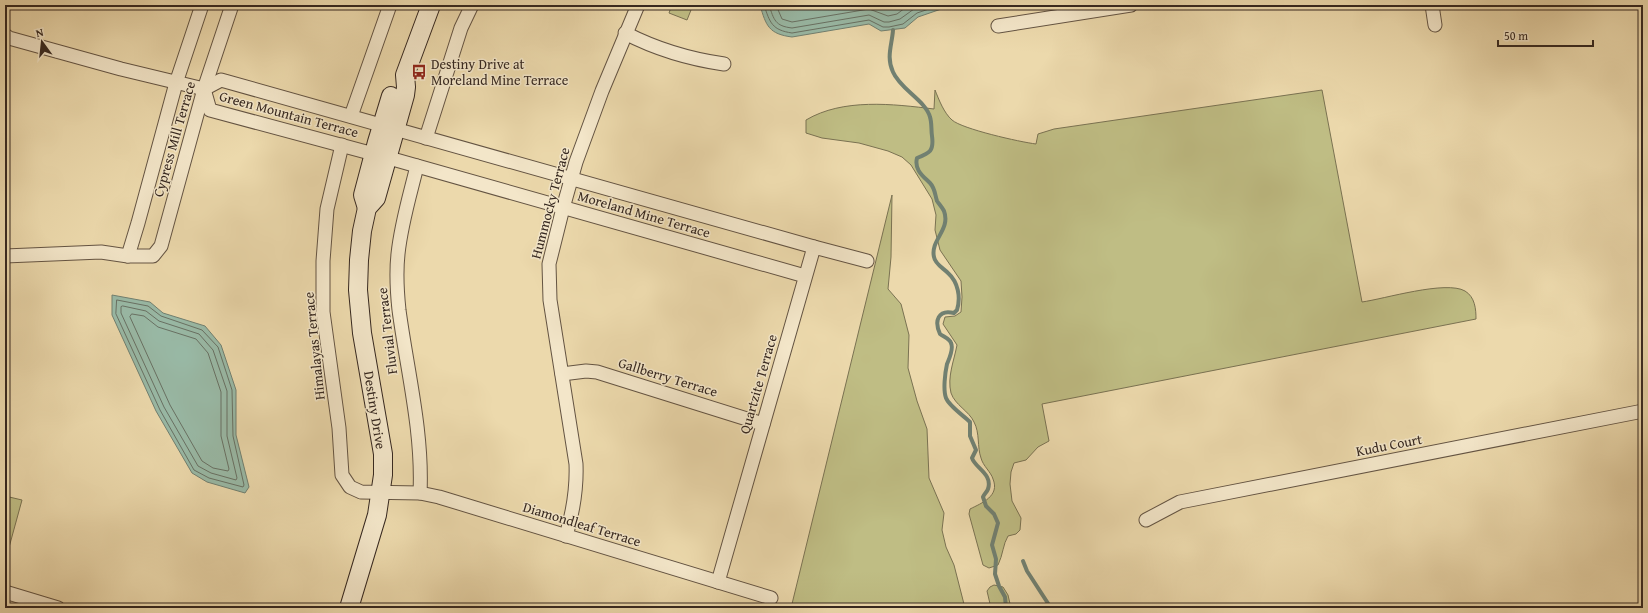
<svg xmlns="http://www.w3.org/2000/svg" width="1648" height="613" font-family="'Gentium Book Plus',serif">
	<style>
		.green { fill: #bfbd84; stroke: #7a7252 }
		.water { fill: #99baa7; stroke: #718071 }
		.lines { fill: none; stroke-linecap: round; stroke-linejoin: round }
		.shore { stroke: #687164; stroke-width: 1 }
		.stream { stroke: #718071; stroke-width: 4 }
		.street-casing { stroke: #645443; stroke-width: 15 }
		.secondary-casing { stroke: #362820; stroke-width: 20 }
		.street { stroke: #f3e6c9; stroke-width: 13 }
		.secondary { stroke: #f3e6c9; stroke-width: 18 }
		.labels { text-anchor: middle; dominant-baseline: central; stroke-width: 3; stroke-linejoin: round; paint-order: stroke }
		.poi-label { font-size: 14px; fill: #362820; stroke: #f3e6c9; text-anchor: start }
		.street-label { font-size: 14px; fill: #362820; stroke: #f3e6c9 }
	</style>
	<rect width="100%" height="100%" fill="#ecd9ac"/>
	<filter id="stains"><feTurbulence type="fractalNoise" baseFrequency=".005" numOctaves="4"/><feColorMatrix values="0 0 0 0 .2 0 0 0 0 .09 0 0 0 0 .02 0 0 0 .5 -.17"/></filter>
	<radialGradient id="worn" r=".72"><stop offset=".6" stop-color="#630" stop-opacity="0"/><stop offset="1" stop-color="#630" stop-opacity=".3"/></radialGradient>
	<g class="green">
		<path d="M 672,5 L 693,5 L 687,20 L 669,13 Z"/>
		<path d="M 935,90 C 939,100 944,113 952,120 C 962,129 1020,142 1036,144 L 1038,134 L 1054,129 L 1322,90 L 1362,302 C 1384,299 1446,280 1465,291 C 1475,297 1476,309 1476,319 L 1042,404 L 1049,441 L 1038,447 L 1026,460 L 1014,463 L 1011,472 L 1010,484 L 1012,501 L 1021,518 L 1020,530 L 1016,534 L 1008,536 C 1003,544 1003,555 998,565 L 989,568 L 983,565 L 969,514 L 970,509 C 982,503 1000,496 993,479 C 991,472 983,466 981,458 C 977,447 980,433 974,422 C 969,411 955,405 951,393 C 947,377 954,361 957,345 L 943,324 L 945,317 L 955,316 L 961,312 L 962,297 L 961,281 L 940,250 L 935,230 L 936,215 L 932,199 L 911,165 L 902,157 L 888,151 L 859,143 L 822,138 L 806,133 L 806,120 C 843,98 893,104 934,109 Z"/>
		<path d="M 892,195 L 891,257 L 888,289 L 901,304 L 909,335 L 908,368 L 917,401 L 927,429 L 929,478 L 944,513 L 942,530 L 946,547 L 954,565 L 965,608 L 791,608 Z"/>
		<path d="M 5,496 L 22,500 L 5,562 Z"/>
		<path d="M 994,585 L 1003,587 L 1008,595 L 1011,608 L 991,608 L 987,591 L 990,587 Z"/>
	</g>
	<g class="water">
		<path d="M 760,5 L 953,5 L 918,17 L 905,28 L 881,31 L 869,24 L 792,37 C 769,34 766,26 760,5 Z"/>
		<path d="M 112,295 L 150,302 L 163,313 L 205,326 L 221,345 L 236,390 L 236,435 L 249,487 L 245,493 L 207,482 L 192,473 L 156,411 L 112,315 Z"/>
	</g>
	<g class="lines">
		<g class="shore">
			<path d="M 764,5 C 770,23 772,30 792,33 L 869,20 L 883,27 L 889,27 L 903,24 L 917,13 L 941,5"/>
			<path d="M 769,5 C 774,20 775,26 792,28 L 869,15 L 884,22 L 889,22 L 900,19 L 914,9 L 925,5"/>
			<path d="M 776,5 L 782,19 L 792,22 L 869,9 L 888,16 L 897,14 L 909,5"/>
			<path d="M 117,300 L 148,306 L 161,316 L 202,330 L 218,347 L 232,390 L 233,436 L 244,485 L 243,487 L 209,478 L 194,470 L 160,410 L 116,314 Z"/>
			<path d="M 123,306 L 146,311 L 159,321 L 199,334 L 213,350 L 227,391 L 227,436 L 237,478 L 236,480 L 211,473 L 198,466 L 164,407 L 121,313 L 121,307 Z"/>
			<path d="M 132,314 L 144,316 L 158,327 L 196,339 L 208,353 L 221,392 L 221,436 L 229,469 L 228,471 L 213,468 L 202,461 L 170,405 L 130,317 Z"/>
		</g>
		<g class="stream">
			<path d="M 893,30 C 892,45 886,57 893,72 C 900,89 926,101 930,117 C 932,123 931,130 932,136 C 934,151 930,153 917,158 C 914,170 923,176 930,183 C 935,188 935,195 937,201 C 939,204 942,207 944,211 C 951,230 930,240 934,257 C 935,264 943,268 948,273 C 958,282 961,297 957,310 L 954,313 C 938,309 934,321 940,334 C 944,337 950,339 951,343 C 954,349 949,359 947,364 C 945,373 943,390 946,398 C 949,406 964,416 970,422 L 970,436 L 976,450 L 972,458 C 975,468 993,474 988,489 C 987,492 984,494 983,497 L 986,506 L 994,514 L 998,523 L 992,545 L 996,559 L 995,574 L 999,586 L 1005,597 L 1006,608"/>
			<path d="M 1023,561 L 1027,571 L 1051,608"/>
		</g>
		<g class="street-casing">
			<g id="street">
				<path d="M 1432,5 L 1435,25"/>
				<path d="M 998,26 L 1131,5"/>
				<path d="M 625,33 C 656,49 689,59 724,64"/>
				<path d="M 5,35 L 9,38 L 121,69 L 204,89 L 221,80 L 814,247"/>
				<path d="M 204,89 L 210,110 L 396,160 L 805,276"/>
				<path d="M 351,116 L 390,5"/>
				<path d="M 426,138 L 461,28 L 472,5"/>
				<path d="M 342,145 L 327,209 L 323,261 L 323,312 L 339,428 L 342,475 L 350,487 L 361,492 L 420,493 L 439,497 L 771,598"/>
				<path d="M 417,166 C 410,195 401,224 398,254 C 396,272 397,291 399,310 C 407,370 423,432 420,493"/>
				<path d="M 5,256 L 101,252 L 128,256 L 153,256 L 161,246 L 204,89 L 232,5"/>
				<path d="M 128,256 L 138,223 L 176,83 L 202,5"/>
				<path d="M 562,374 L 586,371 L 597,372 L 763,424"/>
				<path d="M 1146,520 L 1180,502 L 1643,411"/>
				<path d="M 566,536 C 573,512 577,489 576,464 L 550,300 L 549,264 L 563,208 L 576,162 L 602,91 L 638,5"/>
				<path d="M 718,582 L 814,247 L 867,261"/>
				<path d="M 5,592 L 58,608"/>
			</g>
		</g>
		<g class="secondary-casing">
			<g id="secondary">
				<path d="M 367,208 L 363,195 L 377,142 L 391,96"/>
				<path d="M 349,608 L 377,515 L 383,475 L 383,454 L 362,333 L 358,290 L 359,260 L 362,231 L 367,208 L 376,198 L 405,95 L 406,87 L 405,75 L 431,5"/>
			</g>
		</g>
		<use href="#street" class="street"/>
		<use href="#secondary" class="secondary"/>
	</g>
	<defs>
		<g id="bus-bare" transform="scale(1.2)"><path d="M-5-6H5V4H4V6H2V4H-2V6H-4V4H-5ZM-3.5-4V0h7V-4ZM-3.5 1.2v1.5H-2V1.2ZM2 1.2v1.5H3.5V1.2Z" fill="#8f2418" stroke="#f3e6c9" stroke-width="2.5" paint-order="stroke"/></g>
	</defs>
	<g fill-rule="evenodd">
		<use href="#bus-bare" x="419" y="72"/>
	</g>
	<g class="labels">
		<g class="poi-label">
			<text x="431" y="64">Destiny Drive at<tspan x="431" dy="16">Moreland Mine Terrace</tspan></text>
		</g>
		<g class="street-label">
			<text transform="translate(289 114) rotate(15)">Green Mountain Terrace</text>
			<text transform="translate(174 139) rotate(-74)">Cypress Mill Terrace</text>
			<text transform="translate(550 203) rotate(-75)">Hummocky Terrace</text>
			<text transform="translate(644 214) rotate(16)">Moreland Mine Terrace</text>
			<text transform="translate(387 331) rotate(-97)">Fluvial Terrace</text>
			<text transform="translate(314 346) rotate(-96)">Himalayas Terrace</text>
			<text transform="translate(668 377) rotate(17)">Gallberry Terrace</text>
			<text transform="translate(758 384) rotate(-74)">Quartzite Terrace</text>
			<text transform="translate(375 410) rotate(81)">Destiny Drive</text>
			<text transform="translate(1389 445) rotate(-11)">Kudu Court</text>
			<text transform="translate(582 524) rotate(17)">Diamondleaf Terrace</text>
		</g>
	</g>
	<rect width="1648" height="613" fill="none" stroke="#ecd9ac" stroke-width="20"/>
	<rect x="6" y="6" width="1636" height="601" fill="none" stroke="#362820" stroke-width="2"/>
	<rect x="10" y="10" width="1628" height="593" fill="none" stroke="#362820"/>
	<g transform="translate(42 42) rotate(345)" stroke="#f3e6c9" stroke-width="3" paint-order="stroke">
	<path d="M0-3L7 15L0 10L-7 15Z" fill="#362820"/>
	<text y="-6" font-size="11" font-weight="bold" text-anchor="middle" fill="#362820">N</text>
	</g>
	<path d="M1498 40v6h95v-6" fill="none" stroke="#362820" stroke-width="2"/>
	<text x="1504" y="40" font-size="12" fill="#362820" stroke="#f3e6c9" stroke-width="3" paint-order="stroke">50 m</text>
	<rect width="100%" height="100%" filter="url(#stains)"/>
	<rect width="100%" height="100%" fill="url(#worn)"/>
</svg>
